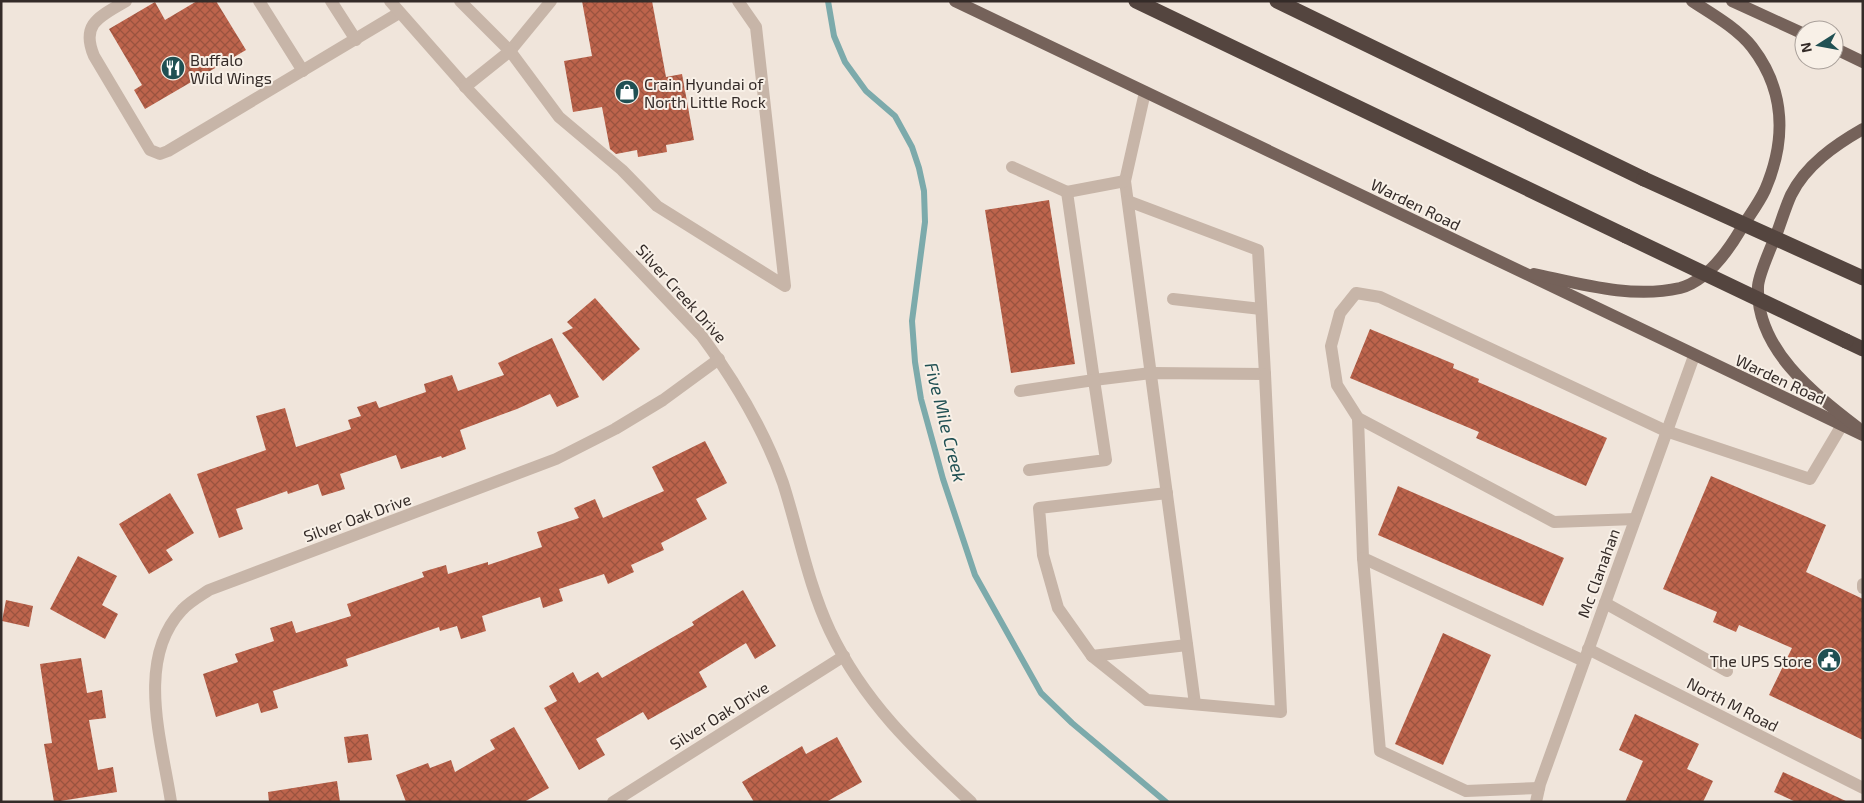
<svg xmlns="http://www.w3.org/2000/svg" width="1864" height="803" font-family="'Exo 2',sans-serif">
	<style>
		.lines { fill: none; stroke-linecap: round; stroke-linejoin: round }
		.stream { stroke: #7caaab; stroke-width: 6 }
		.building { fill: url(#building-cross-hatch) }
		.minor { stroke: #c7b5a8; stroke-width: 12 }
		.major { stroke: #75625a; stroke-width: 12 }
		.highway { stroke: #54453f; stroke-width: 15 }
		.highway-bridge { stroke: #54453f; stroke-width: 15 }
		.labels { text-anchor: middle; dominant-baseline: central; stroke-width: 4; stroke-linejoin: round; paint-order: stroke }
		.poi-label { font-size: 16px; fill: #342b28; stroke: #f8f0e7; text-anchor: start }
		.street-label { font-size: 16px; fill: #342b28; stroke: #f8f0e7 }
		.water-label { font-size: 18px; font-style: italic; fill: #205053; stroke: #f8f0e7 }
	</style>
	<defs>
		<pattern id="building-cross-hatch" width="8" height="8" patternUnits="userSpaceOnUse" patternTransform="scale(1.25)"><rect width="8" height="8" fill="#bd644c"/><path d="M0 0l8 8M0 8l8-8" fill="none" stroke="#9a533f"/></pattern>
	</defs>
	<rect width="100%" height="100%" fill="#f0e5db"/>
	<g class="lines">
		<path class="stream" d="M 828,1 L 834,36 L 845,62 L 866,91 L 895,116 L 912,147 L 919,168 L 924,191 L 925,222 L 912,321 L 915,362 L 921,399 L 943,479 L 975,575 L 1041,693 L 1072,723 L 1166,802"/>
	</g>
	<g class="building">
		<path d="M 197,1 L 216,1 L 246,50 L 145,109 L 134,90 L 142,85 L 109,29 L 155,2 L 165,20 Z"/>
		<path d="M 582,1 L 652,1 L 666,77 L 682,74 L 694,140 L 666,145 L 667,152 L 638,157 L 637,150 L 616,154 L 610,149 L 602,107 L 573,112 L 564,61 L 592,56 Z"/>
		<path d="M 1049,200 L 1075,364 L 1011,373 L 985,210 Z"/>
		<path d="M 595,298 L 640,349 L 603,381 L 562,333 L 573,328 L 567,322 Z"/>
		<path d="M 1370,329 L 1454,364 L 1453,368 L 1479,379 L 1478,382 L 1607,438 L 1586,486 L 1476,438 L 1479,432 L 1350,378 Z"/>
		<path d="M 552,338 L 579,397 L 557,407 L 550,394 L 517,409 L 460,430 L 466,449 L 442,458 L 441,456 L 401,469 L 396,455 L 340,474 L 345,489 L 322,496 L 318,484 L 288,494 L 287,491 L 236,509 L 243,529 L 219,538 L 197,474 L 266,450 L 256,416 L 285,408 L 296,447 L 351,429 L 348,420 L 361,416 L 357,407 L 376,401 L 379,408 L 426,392 L 424,384 L 452,375 L 458,391 L 504,375 L 498,363 Z"/>
		<path d="M 705,441 L 727,483 L 696,499 L 707,519 L 661,543 L 664,550 L 631,565 L 634,572 L 608,584 L 604,574 L 559,589 L 563,601 L 543,608 L 540,597 L 482,616 L 486,631 L 461,639 L 457,626 L 440,631 L 439,627 L 346,659 L 348,666 L 273,691 L 278,708 L 261,713 L 258,703 L 216,717 L 203,674 L 238,662 L 235,654 L 274,641 L 270,628 L 292,621 L 296,633 L 351,616 L 347,604 L 424,577 L 422,572 L 446,565 L 448,574 L 488,562 L 488,565 L 542,547 L 537,532 L 579,518 L 574,508 L 595,499 L 603,518 L 664,491 L 652,467 Z"/>
		<path d="M 1711,476 L 1826,525 L 1806,572 L 1863,599 L 1863,740 L 1769,695 L 1792,648 L 1739,625 L 1736,632 L 1713,622 L 1717,612 L 1663,589 Z"/>
		<path d="M 1398,486 L 1564,558 L 1543,606 L 1378,535 Z"/>
		<path d="M 170,493 L 194,533 L 166,550 L 173,560 L 149,574 L 119,524 Z"/>
		<path d="M 78,556 L 117,576 L 102,605 L 118,614 L 105,639 L 50,609 Z"/>
		<path d="M 743,590 L 776,646 L 755,659 L 746,643 L 699,672 L 707,687 L 648,720 L 643,712 L 596,739 L 605,755 L 579,770 L 544,708 L 557,701 L 549,686 L 573,672 L 579,683 L 598,672 L 602,678 L 694,625 L 692,622 Z"/>
		<path d="M 6,600 L 33,606 L 29,627 L 2,621 Z"/>
		<path d="M 1443,633 L 1491,655 L 1443,765 L 1395,744 Z"/>
		<path d="M 81,658 L 87,693 L 102,690 L 106,718 L 89,720 L 98,770 L 113,767 L 117,792 L 54,802 L 44,744 L 52,743 L 40,664 Z"/>
		<path d="M 1635,714 L 1699,744 L 1687,769 L 1713,781 L 1703,802 L 1625,802 L 1643,761 L 1619,750 Z"/>
		<path d="M 514,727 L 549,788 L 524,802 L 406,802 L 396,775 L 428,763 L 430,768 L 451,760 L 455,772 L 495,749 L 490,740 Z"/>
		<path d="M 368,734 L 372,760 L 348,763 L 344,737 Z"/>
		<path d="M 837,737 L 862,782 L 826,802 L 754,802 L 742,782 L 802,746 L 806,754 Z"/>
		<path d="M 1783,772 L 1848,802 L 1796,802 L 1774,792 Z"/>
		<path d="M 337,781 L 340,802 L 269,802 L 268,792 Z"/>
	</g>
	<g class="lines">
		<g class="minor">
			<path d="M 126,1 C 101,16 80,23 94,56 L 150,150 L 160,154 L 168,151 L 399,13"/>
			<path d="M 259,1 L 303,71"/>
			<path d="M 331,1 L 356,40"/>
			<path d="M 390,1 L 471,93 L 701,335 C 735,381 764,429 783,483 C 799,533 808,584 830,631 C 864,702 914,749 971,802"/>
			<path d="M 460,1 L 510,51 L 551,1"/>
			<path d="M 465,87 L 510,51 L 559,117 L 622,170 L 657,206 L 785,286 L 756,27 L 738,1"/>
			<path d="M 1145,92 L 1125,181 L 1195,704"/>
			<path d="M 1012,167 L 1067,192"/>
			<path d="M 1125,181 L 1067,192 L 1094,380 L 1151,373 L 1265,374 L 1258,250 L 1128,201"/>
			<path d="M 1173,299 L 1261,309"/>
			<path d="M 1020,391 L 1094,380 L 1106,460 L 1029,470"/>
			<path d="M 1358,418 L 1363,558 L 1584,661"/>
			<path d="M 1167,493 L 1039,508 L 1043,555 L 1058,608 L 1092,656 L 1187,645"/>
			<path d="M 1635,519 L 1554,522 L 1358,418 L 1337,385 L 1331,346 L 1340,313 L 1356,293 L 1380,297 L 1666,431 L 1810,479 L 1842,425"/>
			<path d="M 1363,558 L 1380,751 L 1466,791 L 1539,788"/>
			<path d="M 1863,584 L 1863,588"/>
			<path d="M 1605,603 L 1727,671"/>
			<path d="M 1588,649 L 1863,788"/>
			<path d="M 1092,656 L 1147,700 L 1281,712 L 1265,374"/>
			<path d="M 171,802 C 162,742 135,660 182,610 C 189,602 200,596 209,590 L 556,459 L 615,429 L 663,400 L 719,359"/>
			<path d="M 613,802 L 844,656"/>
			<path d="M 1536,802 L 1540,784 L 1694,356"/>
		</g>
		<g class="major">
			<path d="M 955,1 L 1863,435"/>
			<path d="M 1732,1 L 1804,34"/>
			<path d="M 1834,48 L 1863,62"/>
			<path d="M 1534,274 C 1581,284 1632,299 1680,288 C 1707,281 1728,251 1741,229 C 1749,216 1759,203 1765,190 C 1786,141 1786,91 1752,47 C 1737,28 1712,14 1692,1"/>
			<path d="M 1857,427 C 1813,393 1756,349 1758,287 C 1758,275 1773,243 1778,230 C 1782,219 1786,206 1791,195 C 1806,165 1835,145 1863,129"/>
		</g>
		<g class="highway">
			<path d="M 1136,1 L 1626,236"/>
			<path d="M 1277,1 L 1644,179"/>
			<path d="M 1846,341 L 1863,349"/>
		</g>
		<g class="highway-bridge">
			<path d="M 1644,179 L 1863,278"/>
			<path d="M 1626,236 L 1846,341"/>
		</g>
	</g>
	<defs>
		<g id="restaurant-disc" transform="scale(1.25)"><circle r="9.5" fill="#205053" stroke="#f8f0e7"/><path d="M-5-6h1v4h1v-4h1v4h1v-4h1v5L-1.5 .5V6h-2V.5L-5-1ZM5-6V6H3V1.5H1.5Q1.5-4 5-6Z" fill="#fff"/></g>
		<g id="shop-disc" transform="scale(1.25)"><circle r="9.5" fill="#205053" stroke="#f8f0e7"/><path d="M-5-2.5h2.3a2.7 3.5 0 0 1 5.4 0H5L5.5 6h-11ZM-1.5-2.5h3a1.5 2.3 0 0 0-3 0Z" fill="#fff"/></g>
		<g id="civic-disc" transform="scale(1.25)"><circle r="9.5" fill="#205053" stroke="#f8f0e7"/><path d="M-.6-6.5H3V-4.5H.6V-3L4-1V1h2V6H-6V1h2V-1L-.6-3ZM-1.2 2.5V6h2.4V2.5Z" fill="#fff"/></g>
	</defs>
	<g fill-rule="evenodd">
		<use href="#restaurant-disc" x="173" y="68"/>
		<use href="#shop-disc" x="627" y="92"/>
		<use href="#civic-disc" x="1829" y="660"/>
	</g>
	<g class="labels">
		<g class="poi-label">
			<text x="190" y="59">Buffalo<tspan x="190" dy="18">Wild Wings</tspan></text>
			<text x="644" y="83">Crain Hyundai of<tspan x="644" dy="18">North Little Rock</tspan></text>
			<text x="1812" y="660" text-anchor="end">The UPS Store</text>
		</g>
		<g class="street-label">
			<text transform="translate(1416 204) rotate(26)">Warden Road</text>
			<text transform="translate(682 293) rotate(48)">Silver Creek Drive</text>
			<text transform="translate(1781 379) rotate(25)">Warden Road</text>
			<text transform="translate(357 517) rotate(-20)">Silver Oak Drive</text>
			<text transform="translate(1598 573) rotate(-70)">Mc Clanahan</text>
			<text transform="translate(1733 704) rotate(27)">North M Road</text>
			<text transform="translate(719 715) rotate(-32)">Silver Oak Drive</text>
		</g>
		<g class="water-label">
			<text transform="translate(946 422) rotate(76)">Five Mile Creek</text>
		</g>
	</g>
	<rect width="1864" height="803" fill="none" stroke="#342b28" stroke-width="5"/>
	<g transform="translate(1819 45) rotate(259)"><circle r="24" fill="#f8f0e7" stroke="#aaa19b"/>
	<path d="M0-4L9 19L0 12L-9 19Z" fill="#205053"/>
	<text y="-8" font-size="14" font-weight="bold" text-anchor="middle" fill="#342b28">N</text>
	</g>
</svg>
